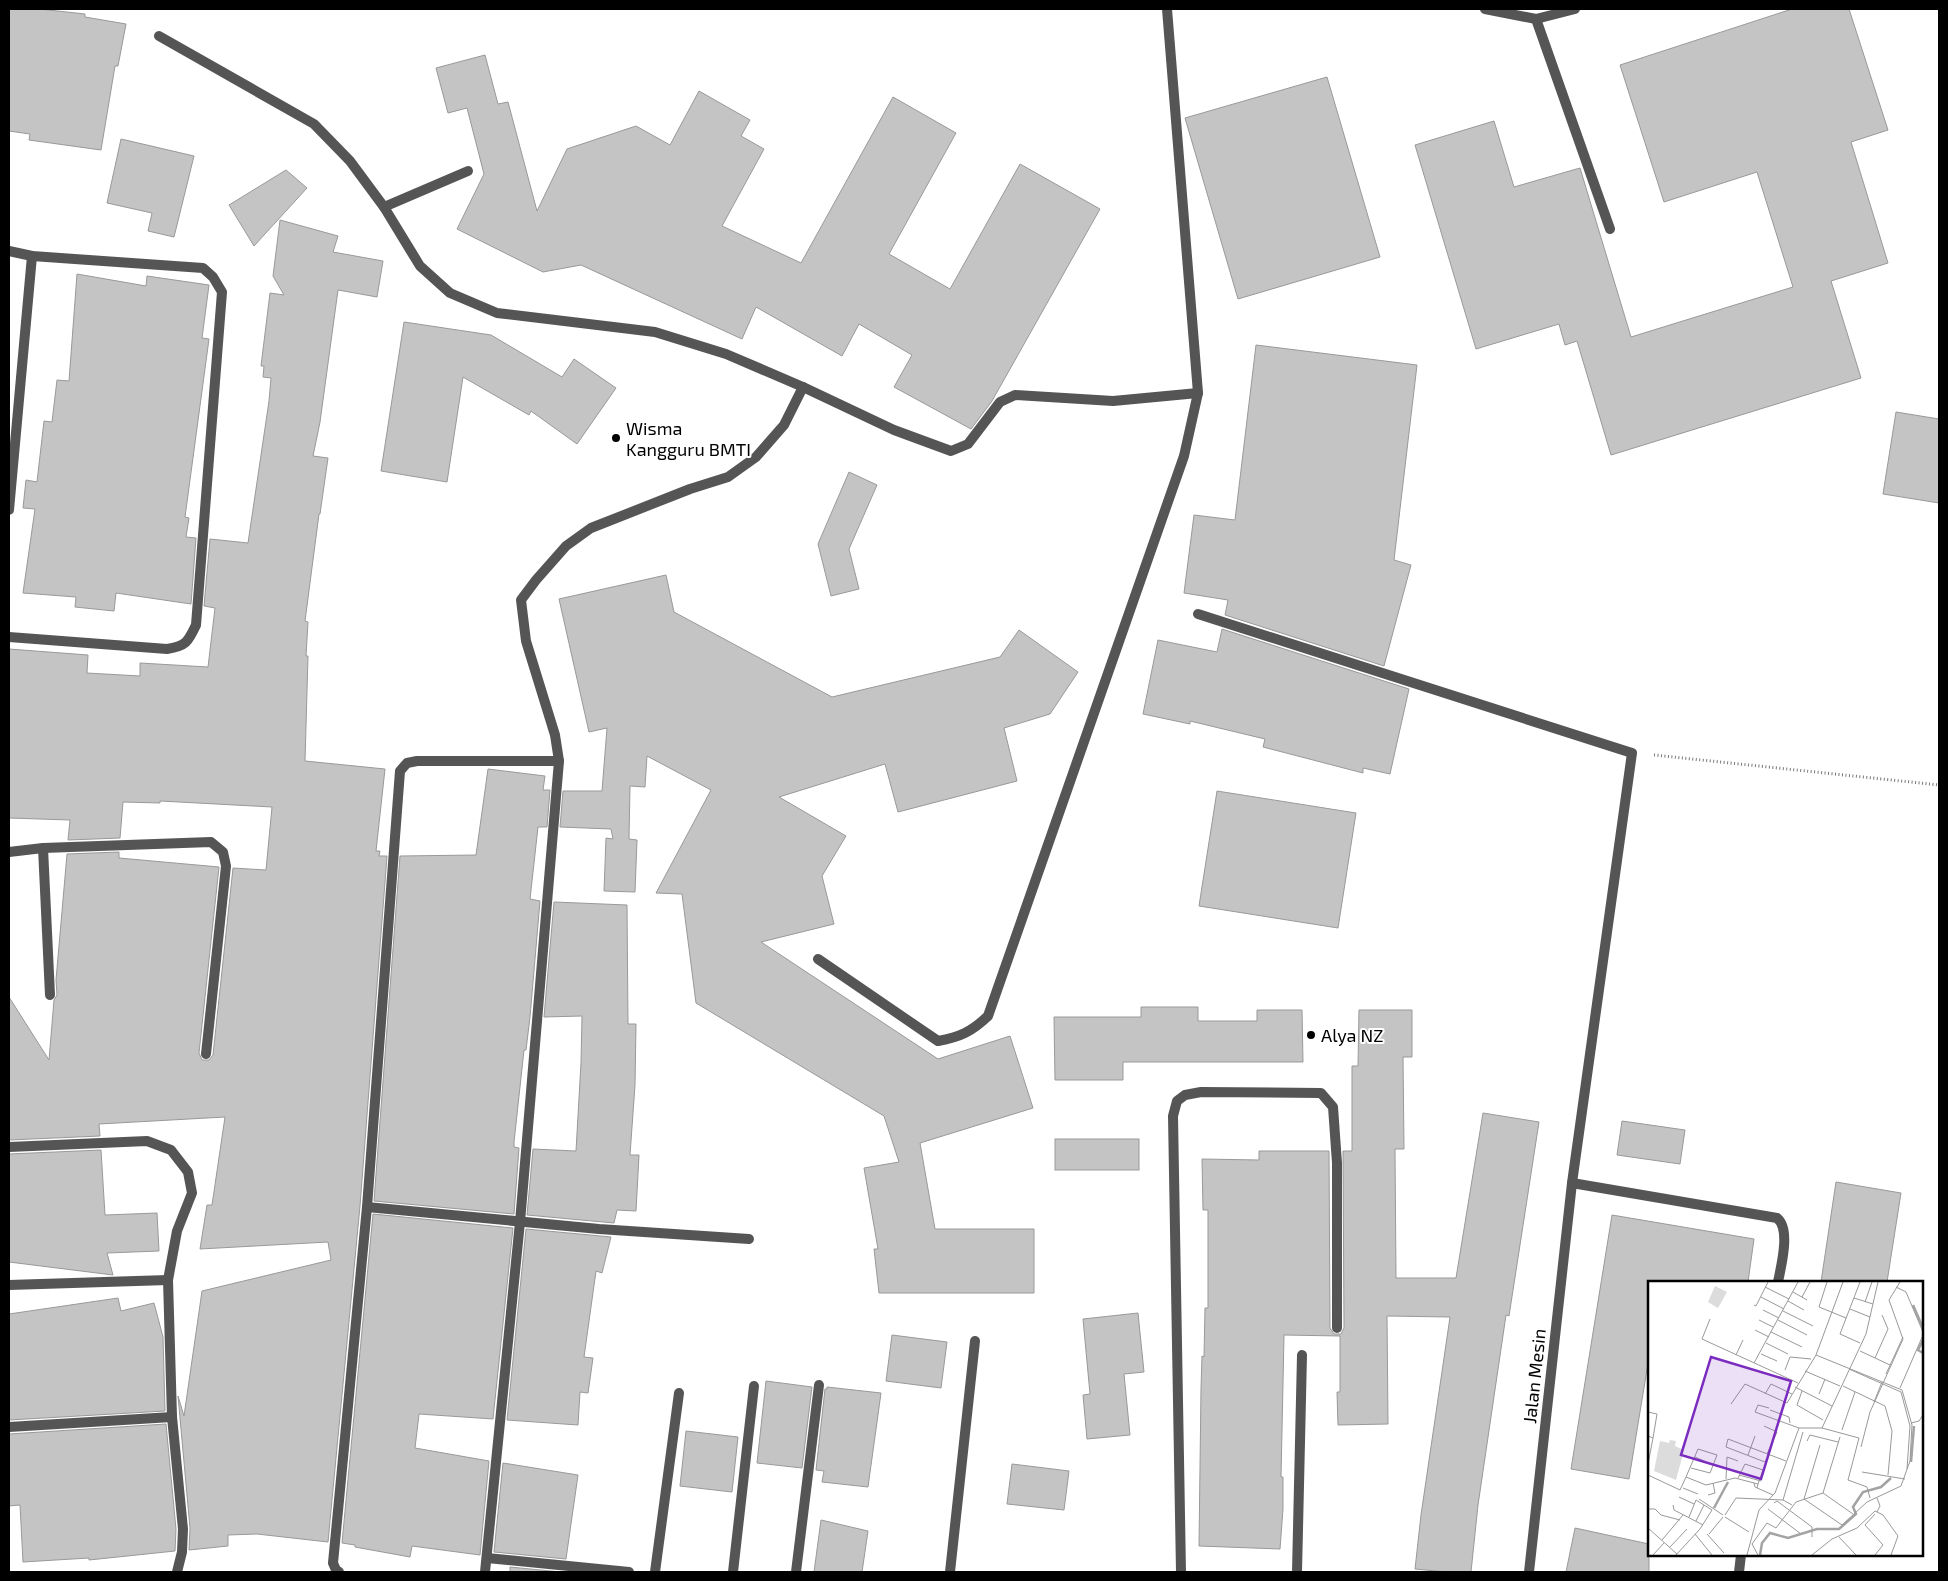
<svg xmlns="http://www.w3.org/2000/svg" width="1948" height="1581" font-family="'Exo 2',sans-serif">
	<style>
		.building { fill: #c4c4c4; stroke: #999 }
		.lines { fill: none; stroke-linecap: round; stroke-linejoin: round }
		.path { stroke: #777; stroke-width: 3; stroke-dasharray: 1 2.5; stroke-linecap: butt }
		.lane { stroke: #555; stroke-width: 10 }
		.street { stroke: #555; stroke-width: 10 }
		.poi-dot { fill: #000; stroke: #fff; stroke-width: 2 }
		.labels { text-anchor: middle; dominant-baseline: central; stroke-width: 4; stroke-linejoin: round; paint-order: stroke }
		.poi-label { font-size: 18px; fill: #000; stroke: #fff; text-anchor: start }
		.street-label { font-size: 18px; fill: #000; stroke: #fff }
		.inset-river { fill: none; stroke: #a3a3a3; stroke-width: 2.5 }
		.inset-road { fill: none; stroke: #999; stroke-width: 1 }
		.view { fill: #7b2cbf; fill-opacity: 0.15; stroke: #7b2cbf; stroke-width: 2.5 }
		.inset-edge { fill: none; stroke: #000; stroke-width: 2.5 }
	</style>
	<rect width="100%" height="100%" fill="#fff"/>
	<g class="building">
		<path d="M 9,9 L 39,9 L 85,14 L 85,17 L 126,24 L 118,66 L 115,66 L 101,150 L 29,140 L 30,134 L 9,131 Z"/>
		<path d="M 1792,9 L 1849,9 L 1888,130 L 1851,142 L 1888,263 L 1831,281 L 1861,378 L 1611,455 L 1577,341 L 1565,345 L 1559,324 L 1476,349 L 1415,145 L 1494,121 L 1514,187 L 1580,168 L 1631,337 L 1793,287 L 1757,172 L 1664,202 L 1620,65 Z"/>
		<path d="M 485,55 L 498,104 L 508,102 L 537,211 L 567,149 L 636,126 L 670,145 L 699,91 L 750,120 L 741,136 L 764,149 L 722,226 L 801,263 L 893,97 L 956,133 L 889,254 L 950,289 L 1020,164 L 1100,209 L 992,401 L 971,429 L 894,387 L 912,355 L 859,324 L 842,356 L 756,307 L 742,339 L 581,265 L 543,272 L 457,229 L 484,174 L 467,108 L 448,113 L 436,68 Z"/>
		<path d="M 1327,77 L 1380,257 L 1238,299 L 1185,118 Z"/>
		<path d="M 121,139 L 194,156 L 174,237 L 148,231 L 152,213 L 107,203 Z"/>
		<path d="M 286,170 L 307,188 L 254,246 L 229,205 Z"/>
		<path d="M 280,220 L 338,236 L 333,252 L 383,261 L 377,297 L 338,290 L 320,422 L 313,456 L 328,458 L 320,514 L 319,514 L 305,621 L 308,622 L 306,656 L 308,656 L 305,761 L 385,769 L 376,851 L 380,851 L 379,856 L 387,856 L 360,1206 L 328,1542 L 257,1534 L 228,1535 L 228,1546 L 189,1550 L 190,1528 L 178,1396 L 184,1416 L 202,1291 L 331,1260 L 328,1242 L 200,1249 L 207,1205 L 212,1205 L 225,1117 L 99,1124 L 100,1136 L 9,1140 L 9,997 L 49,1060 L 54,1000 L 57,995 L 56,980 L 67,854 L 119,852 L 119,858 L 219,867 L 199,1053 L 202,1060 L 209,1060 L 213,1055 L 233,868 L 266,870 L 272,807 L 160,801 L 160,803 L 123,802 L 120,838 L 68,840 L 70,820 L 9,818 L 9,649 L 88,655 L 87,673 L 140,676 L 140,663 L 208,667 L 215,608 L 204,606 L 210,539 L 248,543 L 269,401 L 271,378 L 263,377 L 264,366 L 261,366 L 270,293 L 284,295 L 273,276 Z"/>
		<path d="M 77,274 L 146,286 L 147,276 L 209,285 L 202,338 L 209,339 L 185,517 L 189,518 L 186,537 L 196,538 L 191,604 L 116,593 L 114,611 L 75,607 L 76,597 L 23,593 L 35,509 L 23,508 L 26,480 L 37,482 L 44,421 L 52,422 L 57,380 L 69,381 Z"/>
		<path d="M 404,322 L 491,335 L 562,377 L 574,359 L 616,388 L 577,444 L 531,411 L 529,415 L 463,377 L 447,482 L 381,471 Z"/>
		<path d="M 1256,345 L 1417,365 L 1394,560 L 1411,565 L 1384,666 L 1225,615 L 1228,600 L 1184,593 L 1194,515 L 1235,520 Z"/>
		<path d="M 1896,412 L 1939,419 L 1939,503 L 1883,494 Z"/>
		<path d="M 849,472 L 877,485 L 849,549 L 859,589 L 831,596 L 818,544 Z"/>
		<path d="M 666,575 L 674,612 L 832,697 L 1000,657 L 1019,630 L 1078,672 L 1050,714 L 1004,728 L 1017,781 L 898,812 L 885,764 L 779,797 L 846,836 L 822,876 L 834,924 L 761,942 L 938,1059 L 1010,1036 L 1033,1108 L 920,1143 L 935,1229 L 1034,1229 L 1034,1293 L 879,1293 L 874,1249 L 878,1249 L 864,1168 L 899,1162 L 884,1116 L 696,1003 L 682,894 L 656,893 L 711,790 L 647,756 L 645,787 L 630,786 L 629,839 L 637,840 L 635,892 L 604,891 L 606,838 L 613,839 L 611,829 L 560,827 L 563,791 L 602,791 L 607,728 L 589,732 L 559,599 Z"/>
		<path d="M 1222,629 L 1409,689 L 1390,774 L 1363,768 L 1363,773 L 1263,747 L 1265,739 L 1190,721 L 1190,724 L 1143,714 L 1158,640 L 1217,652 Z"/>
		<path d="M 488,769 L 545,776 L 543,790 L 550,790 L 547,827 L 538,827 L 530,899 L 540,901 L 530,1017 L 526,1050 L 524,1050 L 514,1142 L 514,1147 L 519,1148 L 514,1214 L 374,1201 L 400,856 L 476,855 Z"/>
		<path d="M 1217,791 L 1356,813 L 1338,928 L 1199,906 Z"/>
		<path d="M 554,902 L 627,905 L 628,1024 L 636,1024 L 635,1085 L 630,1155 L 639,1155 L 636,1211 L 617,1210 L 614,1223 L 527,1215 L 533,1149 L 576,1151 L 581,1063 L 582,1016 L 544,1017 Z"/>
		<path d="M 1141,1007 L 1198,1007 L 1198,1021 L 1257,1021 L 1257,1010 L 1302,1010 L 1303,1062 L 1123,1062 L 1123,1080 L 1055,1080 L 1054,1017 L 1141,1017 Z"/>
		<path d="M 1359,1010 L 1412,1010 L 1412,1057 L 1403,1057 L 1404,1149 L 1395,1149 L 1396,1278 L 1456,1278 L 1483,1113 L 1539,1122 L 1509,1316 L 1506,1315 L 1478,1505 L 1471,1572 L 1446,1572 L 1415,1569 L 1421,1515 L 1450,1317 L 1387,1316 L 1388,1424 L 1338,1425 L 1337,1392 L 1340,1392 L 1340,1336 L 1284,1335 L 1281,1477 L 1283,1477 L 1283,1509 L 1280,1549 L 1199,1546 L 1201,1389 L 1202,1356 L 1204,1357 L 1205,1308 L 1208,1308 L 1208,1210 L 1203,1210 L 1202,1159 L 1259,1160 L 1259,1151 L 1329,1151 L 1330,1328 L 1334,1334 L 1341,1334 L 1344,1328 L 1343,1151 L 1352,1151 L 1352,1066 L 1358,1066 Z"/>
		<path d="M 1622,1121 L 1685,1130 L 1680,1164 L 1617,1155 Z"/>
		<rect x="1055" y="1139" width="84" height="31"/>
		<path d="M 101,1150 L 105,1215 L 157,1213 L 159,1251 L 107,1253 L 113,1275 L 9,1262 L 9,1154 Z"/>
		<path d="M 1836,1182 L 1901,1193 L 1887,1282 L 1821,1282 Z"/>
		<path d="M 373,1214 L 513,1228 L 493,1419 L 419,1414 L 415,1448 L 489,1461 L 480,1555 L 412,1546 L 410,1557 L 355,1547 L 355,1545 L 342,1543 Z"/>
		<path d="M 1612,1215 L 1754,1239 L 1748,1282 L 1649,1282 L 1649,1357 L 1629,1479 L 1571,1469 Z"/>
		<path d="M 526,1229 L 611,1237 L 602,1273 L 596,1271 L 584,1357 L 593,1358 L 588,1393 L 580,1392 L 578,1425 L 507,1420 Z"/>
		<path d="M 118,1298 L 121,1311 L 154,1303 L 163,1337 L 165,1411 L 9,1420 L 9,1314 Z"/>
		<path d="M 1138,1313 L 1144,1372 L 1124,1374 L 1130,1435 L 1087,1439 L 1083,1395 L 1090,1394 L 1083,1319 Z"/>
		<path d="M 892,1335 L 947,1342 L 941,1388 L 886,1381 Z"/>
		<path d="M 766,1381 L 812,1387 L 802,1468 L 757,1463 Z"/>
		<path d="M 827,1387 L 881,1393 L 868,1487 L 822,1482 L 824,1471 L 816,1470 L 825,1389 L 827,1389 Z"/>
		<path d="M 166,1424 L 176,1529 L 175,1551 L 89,1560 L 89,1558 L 23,1562 L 20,1505 L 9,1506 L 9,1434 Z"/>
		<path d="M 686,1431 L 738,1437 L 732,1492 L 680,1486 Z"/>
		<path d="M 503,1463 L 578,1475 L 566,1559 L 494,1552 Z"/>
		<path d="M 1012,1464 L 1069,1471 L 1064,1510 L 1007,1504 Z"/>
		<path d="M 821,1520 L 868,1531 L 862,1572 L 814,1572 Z"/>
		<path d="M 1575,1528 L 1649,1544 L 1649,1572 L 1566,1572 Z"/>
		<path d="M 510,1567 L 561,1572 L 510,1572 Z"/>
	</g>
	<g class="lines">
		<path class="path" d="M 1654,755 L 1939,785"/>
		<g class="lane">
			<path d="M 1485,9 L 1536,19 L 1610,229"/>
			<path d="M 1536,19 L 1575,9"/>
			<path d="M 159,36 L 314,124 L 350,161 L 384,207 L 420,266 L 450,293 L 497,313 L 655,332 L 726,354 L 803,387 L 894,430 L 951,451 L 968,444 L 1000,402 L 1015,395 L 1113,401 L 1198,393"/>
			<path d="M 384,207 L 468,171"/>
			<path d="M 559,761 L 555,735 L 526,641 L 521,600 L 536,580 L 566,546 L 591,528 L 690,489 L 728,477 L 756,457 L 784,425 L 803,387"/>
			<path d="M 818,959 L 938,1041 C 960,1037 971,1032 988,1016 L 1184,456 L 1198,393 L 1167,9"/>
		</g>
		<g class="street">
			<path d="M 9,251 L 32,256 L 203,268 L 213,277 L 222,292 L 196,625 C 188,642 186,646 167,649 L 9,637"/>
			<path d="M 9,510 L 32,256"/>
			<path d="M 1198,614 L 1632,753 L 1572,1183 L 1529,1572"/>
			<path d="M 43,848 L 50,995"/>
			<path d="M 9,852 L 43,848 L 211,842 L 223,852 L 226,866 L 206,1054"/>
			<path d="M 9,1147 L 147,1141 L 171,1150 L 188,1172 L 192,1193 L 177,1231 L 168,1280 L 172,1417 L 183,1529 L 182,1552 L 177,1572"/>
			<path d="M 1572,1183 L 1777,1218 C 1791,1229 1781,1266 1778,1282"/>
			<path d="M 367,1207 L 599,1229 L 749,1239"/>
			<path d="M 9,1285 L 168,1280"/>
			<path d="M 9,1427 L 172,1417"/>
			<path d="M 487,1558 L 629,1572"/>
			<path d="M 339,1572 L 336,1570 L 333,1563 L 367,1207 L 400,771 L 407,763 L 417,761 L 559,761 L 520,1222 L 485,1572"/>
			<path d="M 655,1572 L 679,1393"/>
			<path d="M 733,1572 L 754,1386"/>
			<path d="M 796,1572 L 819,1385"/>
			<path d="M 950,1572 L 975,1341"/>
			<path d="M 1181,1572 L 1173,1116 L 1177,1101 L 1185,1095 L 1201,1092 L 1321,1093 L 1333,1107 L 1337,1163 L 1337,1328"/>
			<path d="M 1297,1572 L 1302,1355"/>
			<path d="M 1739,1572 L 1741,1555"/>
		</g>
	</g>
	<g class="poi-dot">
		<circle cx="616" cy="438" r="5"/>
		<circle cx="1311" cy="1035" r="5"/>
	</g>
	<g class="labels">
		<g class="poi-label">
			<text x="626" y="428">Wisma<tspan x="626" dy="21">Kangguru BMTI</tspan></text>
			<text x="1321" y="1035">Alya NZ</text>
		</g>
		<g class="street-label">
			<text transform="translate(1534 1376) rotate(-84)">Jalan Mesin</text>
		</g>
	</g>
	<g transform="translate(1648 1281)">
		<rect width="275" height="275" fill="#fff"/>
		<path d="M 67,5 L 79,11 L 70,27 L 60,21 ZM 22,159 L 28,160 L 27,165 L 36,169 L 28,199 L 6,190 L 12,160 L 21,162 Z" fill="#dcdcdc"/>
		<path class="inset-river" d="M 265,24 L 275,47M 275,59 L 270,69 L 275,72M 263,181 L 266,145M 66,227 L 80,201M 112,274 L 114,262 L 122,252 L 140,257 L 169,248 L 191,248 L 208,233 L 205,226 L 215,211 L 233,206 L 243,197"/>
		<path class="inset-road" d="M 179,1 L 171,26 L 198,37M 212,1 L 192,53 L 212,62M 117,6 L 141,18M 248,6 L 258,11 L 275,51M 145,11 L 159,19M 113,16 L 136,28M 154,16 L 162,1M 206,17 L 225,23M 140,20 L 156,29M 217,21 L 224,1M 106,24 L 108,25 L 120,1M 202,28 L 222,36M 115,29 L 131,37M 135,30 L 165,45M 62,38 L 54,58 L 150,102M 111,39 L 125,46M 130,39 L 159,54M 107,49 L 121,56M 123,51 L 154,66M 118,62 L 140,73M 212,70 L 242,84M 113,73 L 129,80M 88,74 L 95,59M 227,77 L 240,48 L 234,34M 106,82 L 150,1M 201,88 L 253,111 L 262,145 L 259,188M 137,89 L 142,76 L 163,78M 157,90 L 192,105M 238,93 L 255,56M 195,105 L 237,125 L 244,150 L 240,194M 147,106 L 184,125M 252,107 L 275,54M 154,110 L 149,124 L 175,139M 117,113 L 123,103 L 144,113M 171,113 L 177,98M 226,121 L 234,101M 83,123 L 97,103 L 139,122 L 168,74 L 195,1M 121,127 L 110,124 L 107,131 L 151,147M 122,129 L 141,136 L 142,142M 0,131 L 9,133 L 5,157M 263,142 L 271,140 L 275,134M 116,145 L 129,151 L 119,173M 174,147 L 218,53 L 230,1M 194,149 L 207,111M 0,155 L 5,157 L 0,183M 159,160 L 162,154 L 190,161M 213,166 L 222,131 L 255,58 L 241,19 L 252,1M 100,174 L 107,155M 121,174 L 117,181 L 78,166 L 80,158 L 138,180M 47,176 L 65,184M 214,191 L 257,198M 0,194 L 32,209 L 38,196 L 58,204 L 87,197 L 110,203 L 109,207M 91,194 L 113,200M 38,196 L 50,168 L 69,174 L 62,192 L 43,187M 90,197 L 97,183 L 115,189 L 110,203M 78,198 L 79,176 L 90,180M 106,202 L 107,206 L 125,214M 35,207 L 50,213M 175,212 L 192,156M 175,212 L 205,233M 60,214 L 67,212 L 65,202M 31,216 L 46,223M 229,217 L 232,225 L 229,231M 51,218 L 75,234M 156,218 L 194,244 L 219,221 L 253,205 L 262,180 L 264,144 L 254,109 L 168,74M 156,218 L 172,164M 135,219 L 155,151M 126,222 L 129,220 L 164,246 L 164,256M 25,224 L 26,229 L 55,244M 0,228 L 7,228 L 13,234 L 32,239M 120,228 L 153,253M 227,230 L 235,234 L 250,255 L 243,274M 227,233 L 217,244 L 235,264 L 227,274M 77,234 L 88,217 L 135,219 L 144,224M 77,236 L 101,251M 48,240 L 56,224M 0,247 L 29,273M 47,253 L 64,274M 59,253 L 76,272M 61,253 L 75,236M 191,256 L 208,274M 14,259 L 35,234M 22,266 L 39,248M 5,274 L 16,262M 28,274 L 52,248 L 64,229 L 48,219 L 41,236M 99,274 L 111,229 L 127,212 L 151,147 L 174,147 L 211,157 L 200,199 L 219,206 L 222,217M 110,274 L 104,263 L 119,242 L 128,247 L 148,221 L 175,212M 164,274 L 184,258 L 209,247 L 227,230"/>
		<path class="view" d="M 63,76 L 143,100 L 113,198 L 33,174 Z"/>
		<rect width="275" height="275" class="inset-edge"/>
	</g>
	<rect width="1948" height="1581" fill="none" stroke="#000000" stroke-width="20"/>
</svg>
